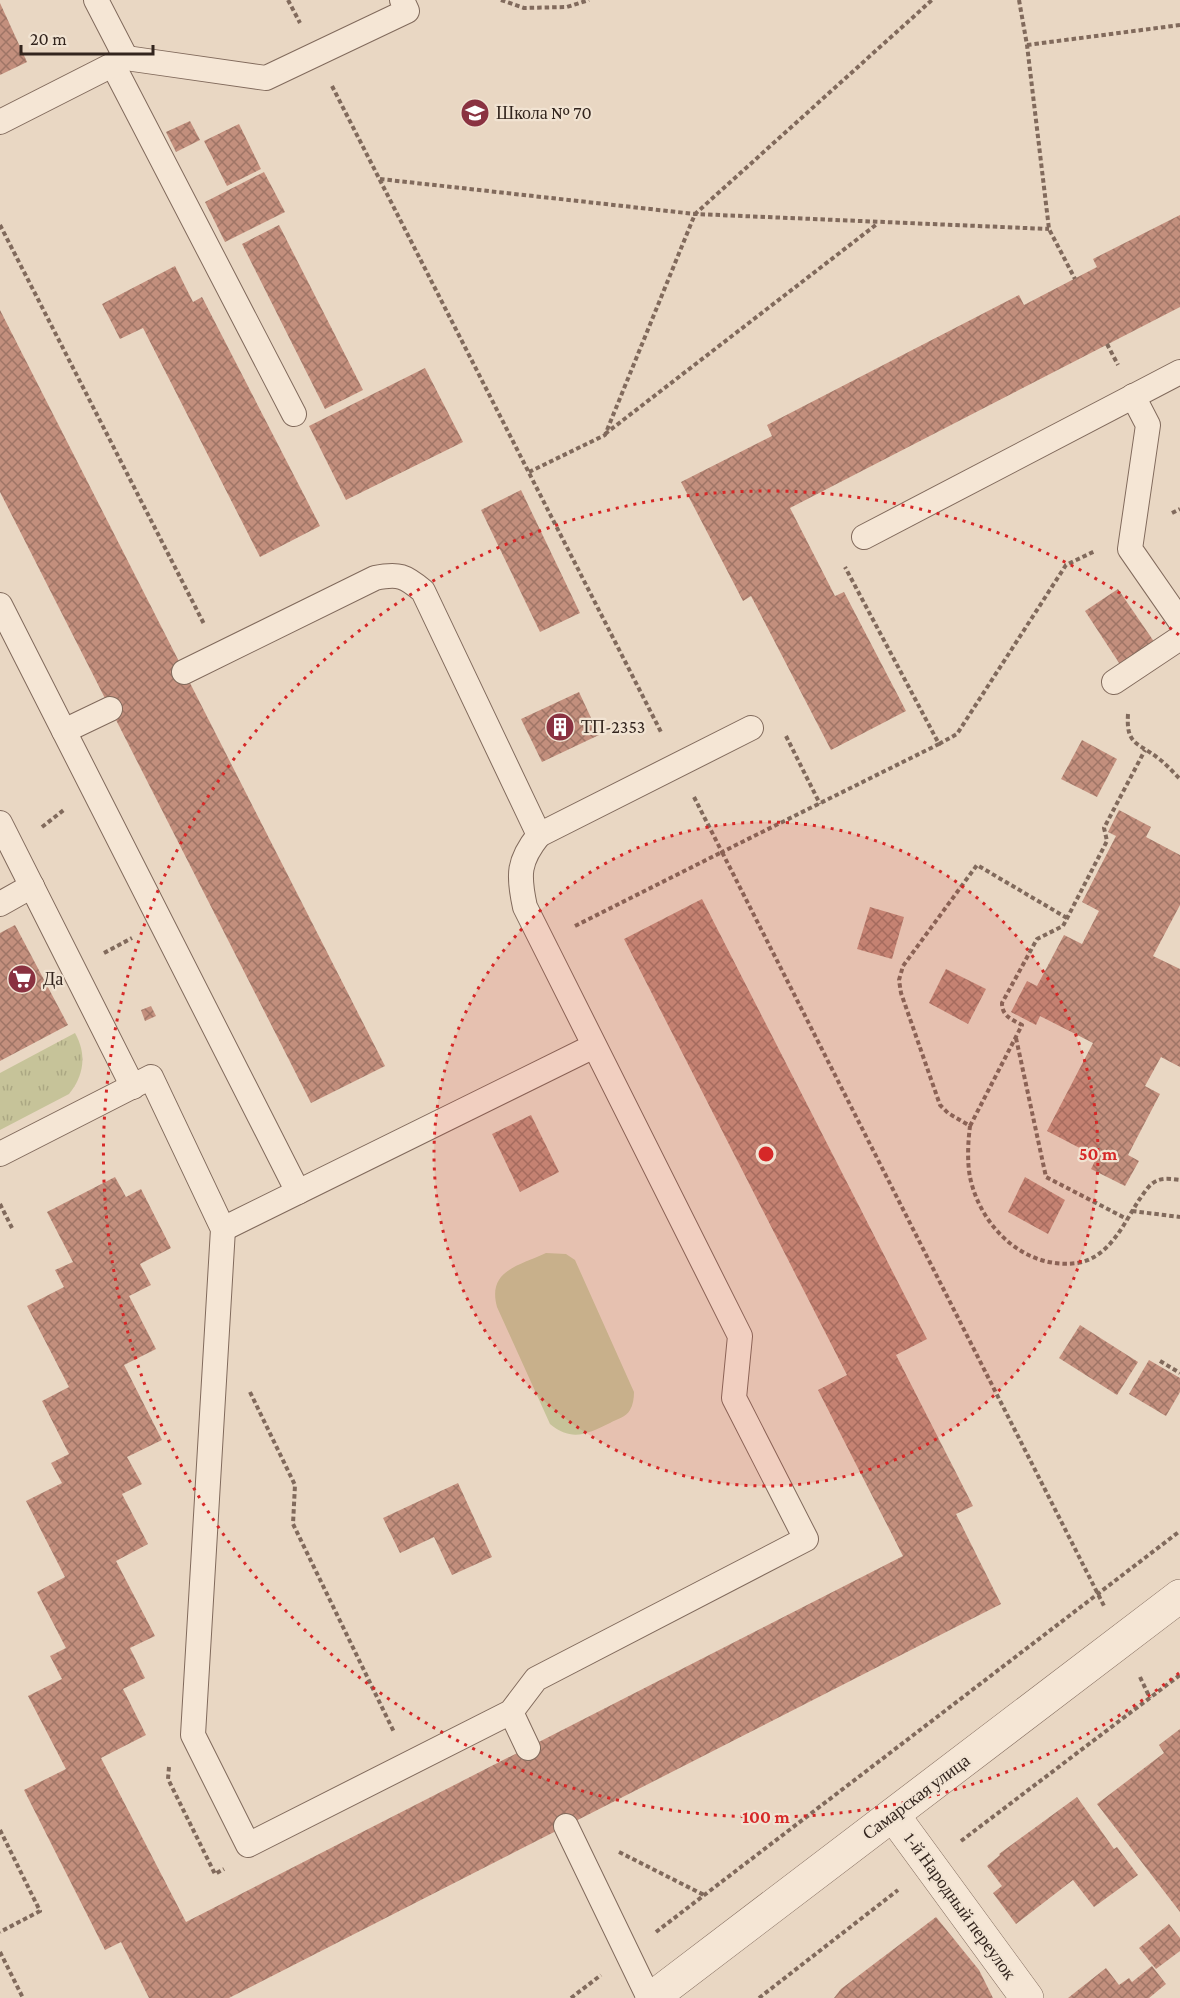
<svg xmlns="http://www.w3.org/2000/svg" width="1180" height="1998" font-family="'Crimson Pro',serif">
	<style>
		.grass { fill: url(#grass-tufts) }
		.pitch { fill: #c6c399 }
		.building { fill: url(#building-cross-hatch) }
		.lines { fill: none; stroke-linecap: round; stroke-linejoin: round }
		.service-casing { stroke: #816a5c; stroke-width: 26 }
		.minor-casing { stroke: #816a5c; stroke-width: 34 }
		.path { stroke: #816a5c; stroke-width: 4; stroke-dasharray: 4.5 3; stroke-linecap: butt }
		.service { stroke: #f5e6d5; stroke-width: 24 }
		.minor { stroke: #f5e6d5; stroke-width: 33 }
		.ring { fill: none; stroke: #d62828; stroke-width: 3; stroke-dasharray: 3 6 }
		.labels { text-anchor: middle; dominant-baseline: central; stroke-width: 4.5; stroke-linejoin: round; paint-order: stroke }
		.poi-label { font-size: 18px; fill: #33251e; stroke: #f1e3d2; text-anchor: start }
		.street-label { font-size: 18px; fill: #33251e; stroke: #f1e3d2 }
		.centre { fill: #d62828; stroke: #f1e3d2; stroke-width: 3 }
		.ring-label { font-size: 18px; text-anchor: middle; font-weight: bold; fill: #d62828; stroke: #f1e3d2; stroke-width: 4.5; stroke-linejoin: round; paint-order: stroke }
	</style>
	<defs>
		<pattern id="grass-tufts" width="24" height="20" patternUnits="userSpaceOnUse" patternTransform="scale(1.5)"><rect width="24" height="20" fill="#c6c399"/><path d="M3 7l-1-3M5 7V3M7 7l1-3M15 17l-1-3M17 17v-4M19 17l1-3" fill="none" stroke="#aba783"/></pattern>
		<pattern id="building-cross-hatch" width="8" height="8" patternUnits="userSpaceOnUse" patternTransform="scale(1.5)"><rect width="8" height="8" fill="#c38f7d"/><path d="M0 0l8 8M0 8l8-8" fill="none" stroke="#9f7566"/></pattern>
	</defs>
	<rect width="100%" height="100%" fill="#e9d7c3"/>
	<path class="grass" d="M 75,1033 C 87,1054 84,1076 69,1094 L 0,1130 L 0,1073 Z"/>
	<path class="pitch" d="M 546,1253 L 566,1254 L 575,1260 L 634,1392 C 634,1398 633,1405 630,1410 C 626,1417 617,1419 610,1423 C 587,1434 572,1442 550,1424 L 497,1307 C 487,1270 519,1266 546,1253 Z"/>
	<g class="building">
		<path d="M 0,3 L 27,62 L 0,75 Z"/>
		<path d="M 190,121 L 200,140 L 176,152 L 166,132 Z"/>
		<path d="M 239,124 L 261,169 L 227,186 L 204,141 Z"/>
		<path d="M 264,172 L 285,212 L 225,242 L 205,202 Z"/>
		<path d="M 1180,215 L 1180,307 L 790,508 L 835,596 L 844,592 L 906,711 L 831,750 L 751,596 L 743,601 L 681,482 L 772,436 L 767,425 L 1019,295 L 1024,305 L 1097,267 L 1093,259 Z"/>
		<path d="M 279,225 L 363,390 L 325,409 L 242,244 Z"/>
		<path d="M 175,266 L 193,302 L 202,297 L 320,526 L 260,557 L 143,328 L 120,339 L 102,304 Z"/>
		<path d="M 0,310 L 385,1066 L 311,1103 L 0,492 Z"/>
		<path d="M 425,368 L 463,442 L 346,500 L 309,426 Z"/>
		<path d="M 521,490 L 580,613 L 540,632 L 481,510 Z"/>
		<path d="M 1118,589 L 1157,646 L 1123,669 L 1085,611 Z"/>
		<path d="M 579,692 L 599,735 L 542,762 L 521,719 Z"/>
		<path d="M 1082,740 L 1117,759 L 1097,797 L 1061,779 Z"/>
		<path d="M 1119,810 L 1151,827 L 1146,837 L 1180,855 L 1180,905 L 1153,956 L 1180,969 L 1180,1067 L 1161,1057 L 1145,1086 L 1160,1094 L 1128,1155 L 1139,1161 L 1125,1186 L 1091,1169 L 1097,1157 L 1047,1131 L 1093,1043 L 1040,1016 L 1036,1025 L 1011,1012 L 1027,981 L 1037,986 L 1064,935 L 1082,944 L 1099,911 L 1082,902 L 1116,836 L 1108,832 Z"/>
		<path d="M 702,899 L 927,1339 L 896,1355 L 973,1506 L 956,1514 L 1001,1604 L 229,1998 L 149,1998 L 121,1942 L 105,1950 L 24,1790 L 66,1769 L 28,1696 L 62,1679 L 50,1656 L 66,1648 L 37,1592 L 65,1577 L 26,1501 L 62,1483 L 51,1463 L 69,1454 L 42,1401 L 69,1387 L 27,1306 L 64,1287 L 55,1270 L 73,1262 L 47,1212 L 115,1177 L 126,1197 L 141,1189 L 171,1248 L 140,1264 L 151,1285 L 129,1296 L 156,1349 L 124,1365 L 162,1440 L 127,1457 L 142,1484 L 122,1494 L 148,1544 L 116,1561 L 155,1636 L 130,1648 L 145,1678 L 123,1689 L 146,1735 L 101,1758 L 186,1922 L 903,1556 L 818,1390 L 847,1375 L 624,939 Z"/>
		<path d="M 870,907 L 904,917 L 892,959 L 857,949 Z"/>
		<path d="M 15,925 L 68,1025 L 0,1061 L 0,933 Z"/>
		<path d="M 946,969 L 986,989 L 968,1024 L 929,1003 Z"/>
		<path d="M 151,1006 L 156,1016 L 145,1021 L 141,1010 Z"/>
		<path d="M 531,1115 L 559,1172 L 520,1192 L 492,1134 Z"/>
		<path d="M 1025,1177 L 1065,1200 L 1048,1234 L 1008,1212 Z"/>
		<path d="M 1080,1325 L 1138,1362 L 1117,1395 L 1059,1358 Z"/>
		<path d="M 1149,1360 L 1180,1378 L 1180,1392 L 1166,1416 L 1129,1394 Z"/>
		<path d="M 458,1483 L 492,1557 L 452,1575 L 434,1537 L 400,1553 L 383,1518 Z"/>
		<path d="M 1180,1729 L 1180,1912 L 1097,1804 L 1164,1753 L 1159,1745 Z"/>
		<path d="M 1077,1797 L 1114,1849 L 1117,1847 L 1138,1875 L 1094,1907 L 1073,1880 L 1016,1924 L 993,1893 L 1002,1886 L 987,1866 L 1000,1855 L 999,1854 Z"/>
		<path d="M 936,1917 L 979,1970 L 993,1998 L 834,1998 L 841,1989 Z"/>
		<path d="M 1169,1924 L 1180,1938 L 1180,1951 L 1156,1969 L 1139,1948 Z"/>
		<path d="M 1152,1966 L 1166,1984 L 1149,1998 L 1068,1998 L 1106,1968 L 1119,1985 L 1129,1978 L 1132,1982 Z"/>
	</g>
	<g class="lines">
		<g class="service-casing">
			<g id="service">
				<path d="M 96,0 L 126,58"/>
				<path d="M 113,65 L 294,414"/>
				<path d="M 0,122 L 126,58 L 266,78 L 407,11 L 402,0"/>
				<path d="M 1133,396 L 1148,425 L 1130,549 L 1180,621"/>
				<path d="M 864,537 L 1180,372"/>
				<path d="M 0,605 L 298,1192"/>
				<path d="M 1114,682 L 1180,638"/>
				<path d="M 64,731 L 110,709"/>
				<path d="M 0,823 L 133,1087"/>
				<path d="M 539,835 L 751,728"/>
				<path d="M 0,904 L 32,886"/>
				<path d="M 0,1154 L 151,1077 L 223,1229 L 193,1735 L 248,1845 L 511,1712 L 536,1679 L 806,1539 L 734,1398 L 740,1336 L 525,907 C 518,875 518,861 539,835 L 423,591 C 405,576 399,573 375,578 L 184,672"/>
				<path d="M 223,1229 L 594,1046"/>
				<path d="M 511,1712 L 528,1748"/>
				<path d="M 566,1826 L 649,1998"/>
			</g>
		</g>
		<g class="minor-casing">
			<g id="minor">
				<path d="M 893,1815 L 1027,1998"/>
				<path d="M 652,1998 L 1180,1596"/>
			</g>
		</g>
		<g class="path">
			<path d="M 288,0 L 300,23"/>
			<path d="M 501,0 L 524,8 L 567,7 L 589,0"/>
			<path d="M 1019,0 L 1027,45 L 1049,229 L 1075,279"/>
			<path d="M 1027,45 L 1180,25"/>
			<path d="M 332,86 L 662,734"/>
			<path d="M 380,179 L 695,214 L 1049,229"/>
			<path d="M 0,225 L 204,624"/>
			<path d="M 1107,344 L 1118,365"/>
			<path d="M 605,434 L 877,224"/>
			<path d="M 529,472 L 605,435 L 695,214 L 932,0"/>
			<path d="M 1172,513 L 1180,509"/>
			<path d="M 1128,714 C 1126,745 1137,742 1158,758 C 1166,764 1173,772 1180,779"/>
			<path d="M 786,736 L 820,804"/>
			<path d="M 939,744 L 957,734 L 1066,565 L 1095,551"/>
			<path d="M 694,797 L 722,852 L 939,744 L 845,567"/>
			<path d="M 42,827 L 65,809"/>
			<path d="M 1067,918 L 977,865 L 903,966 L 899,980 L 901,993 L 940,1105 L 948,1113 L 970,1126 C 968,1142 967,1161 970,1177 C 980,1226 1024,1270 1077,1263 C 1109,1258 1123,1225 1139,1200 C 1143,1195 1147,1187 1153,1183 C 1161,1177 1171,1179 1180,1180"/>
			<path d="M 575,926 L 722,852 L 1104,1606"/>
			<path d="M 104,953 L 132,938"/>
			<path d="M 1016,1038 L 1046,1177 L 1127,1219"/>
			<path d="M 970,1126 L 1022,1025 C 1011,1019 1002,1016 1002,1003 L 1037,939 L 1063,926 L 1107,841 L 1104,828 L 1145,750"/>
			<path d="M 0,1204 L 12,1228"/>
			<path d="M 1132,1211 L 1180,1217"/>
			<path d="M 1160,1361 L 1180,1373"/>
			<path d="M 250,1392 L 295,1485 L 293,1524 L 394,1732"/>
			<path d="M 1140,1677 L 1150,1698"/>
			<path d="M 169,1767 L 168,1779 L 215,1874 L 224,1869"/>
			<path d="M 0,1830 L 40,1911 L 0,1932"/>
			<path d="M 961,1841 L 1180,1675"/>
			<path d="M 619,1852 L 704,1895"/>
			<path d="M 656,1932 L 1180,1531"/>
			<path d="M 0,1952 L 23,1998"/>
			<path d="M 571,1998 L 601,1975"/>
			<path d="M 759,1998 L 898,1890"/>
		</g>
		<use href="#service" class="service"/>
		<use href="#minor" class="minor"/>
	</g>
	<circle cx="766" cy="1154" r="332" fill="#d62828" fill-opacity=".12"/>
	<g class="ring">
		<circle cx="766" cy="1154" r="332"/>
		<path d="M1179 1673A663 663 0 1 1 1179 635"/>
	</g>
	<defs>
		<g id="school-disc" transform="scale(1.5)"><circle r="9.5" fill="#8a3241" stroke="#f1e3d2"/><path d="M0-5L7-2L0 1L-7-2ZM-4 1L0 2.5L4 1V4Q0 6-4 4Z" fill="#fff"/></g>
		<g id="building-disc" transform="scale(1.5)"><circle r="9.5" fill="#8a3241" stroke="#f1e3d2"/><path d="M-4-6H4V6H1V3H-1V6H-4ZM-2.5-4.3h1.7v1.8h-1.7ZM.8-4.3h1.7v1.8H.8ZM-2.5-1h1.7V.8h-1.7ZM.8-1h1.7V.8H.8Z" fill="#fff"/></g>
		<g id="supermarket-disc" transform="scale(1.5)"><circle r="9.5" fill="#8a3241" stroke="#f1e3d2"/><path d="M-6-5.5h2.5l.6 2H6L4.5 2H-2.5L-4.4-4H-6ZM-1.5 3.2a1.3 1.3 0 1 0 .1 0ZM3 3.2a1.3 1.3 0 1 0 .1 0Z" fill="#fff"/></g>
	</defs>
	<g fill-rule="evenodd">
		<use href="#school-disc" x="475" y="113"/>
		<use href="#building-disc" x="560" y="727"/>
		<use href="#supermarket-disc" x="22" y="979"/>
	</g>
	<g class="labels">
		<g class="poi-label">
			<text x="496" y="113">Школа № 70</text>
			<text x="581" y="727">ТП-2353</text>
			<text x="43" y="979">Да</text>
		</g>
		<g class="street-label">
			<text transform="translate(916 1797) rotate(-37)">Самарская улица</text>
			<text transform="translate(960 1906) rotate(54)">1-й Народный переулок</text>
		</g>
	</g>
	<circle cx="766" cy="1154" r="9" class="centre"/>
	<g class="ring-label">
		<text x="1098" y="1160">50 m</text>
		<text x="766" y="1823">100 m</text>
	</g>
	<path d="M21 45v9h132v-9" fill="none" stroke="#33251e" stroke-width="3"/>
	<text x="30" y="45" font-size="18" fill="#33251e" stroke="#f1e3d2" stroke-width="4.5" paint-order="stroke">20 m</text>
</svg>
